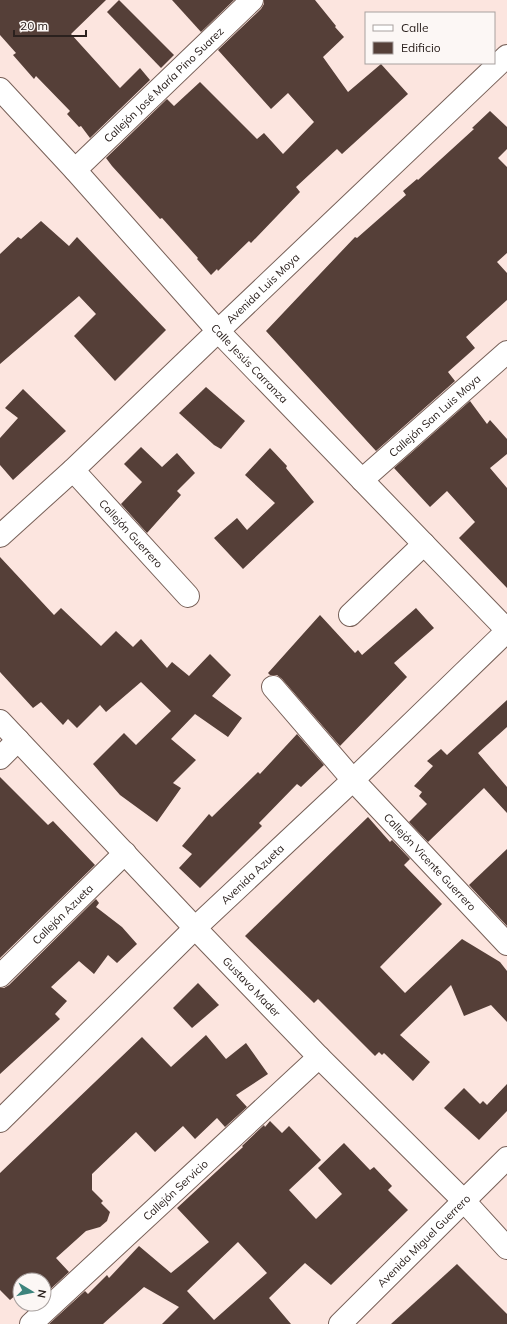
<svg xmlns="http://www.w3.org/2000/svg" width="507" height="1324" font-family="Mulish,sans-serif">
	<style>
		.building { fill: #553f38; fill-rule: evenodd }
		.lines { fill: none; stroke-linecap: round; stroke-linejoin: round }
		.minor-casing { stroke: #776058; stroke-width: 24 }
		.minor { stroke: #fff; stroke-width: 22 }
		.labels { text-anchor: middle; dominant-baseline: central; stroke-width: 4; stroke-linejoin: round; paint-order: stroke }
		.street-label { font-size: 11px; fill: #2b211e; stroke: #fcf7f5 }
	</style>
	<rect width="100%" height="100%" fill="#fce5df"/>
	<g class="building">
		<path d="M 0,0 L 106,0 L 71,34 L 120,88 L 140,68 L 150,80 L 90,138 L 81,126 L 79,127 L 67,114 L 70,111 L 36,76 L 34,79 L 13,55 L 16,53 L 0,35 Z"/>
		<path d="M 119,0 L 174,55 L 161,68 L 107,12 Z"/>
		<path d="M 172,0 L 234,0 L 201,32 Z"/>
		<path d="M 264,0 L 315,0 L 336,26 L 335,27 L 344,37 L 323,57 L 348,92 L 381,64 L 408,94 L 342,154 L 337,149 L 296,187 L 300,192 L 251,243 L 249,241 L 218,271 L 217,269 L 211,275 L 197,259 L 198,258 L 162,218 L 160,219 L 112,166 L 106,158 L 167,99 L 174,106 L 200,82 L 257,139 L 264,133 L 283,154 L 314,122 L 288,93 L 271,109 L 218,50 L 261,9 L 264,4 Z"/>
		<path d="M 490,111 L 507,127 L 507,149 L 498,158 L 507,167 L 507,253 L 497,262 L 507,273 L 507,300 L 466,337 L 475,348 L 448,372 L 455,381 L 376,451 L 266,331 L 355,237 L 357,238 L 406,195 L 403,191 L 417,179 L 418,180 L 474,129 L 472,128 Z"/>
		<path d="M 41,221 L 69,246 L 77,237 L 166,330 L 115,381 L 74,336 L 96,314 L 79,296 L 0,364 L 0,254 L 18,237 L 21,239 Z"/>
		<path d="M 206,387 L 245,421 L 221,449 L 214,445 L 179,413 Z"/>
		<path d="M 23,389 L 66,431 L 13,480 L 0,465 L 0,438 L 18,418 L 5,408 Z"/>
		<path d="M 470,401 L 487,424 L 490,420 L 507,439 L 507,454 L 490,468 L 507,488 L 507,588 L 459,538 L 475,522 L 447,491 L 430,507 L 394,468 Z"/>
		<path d="M 141,447 L 162,467 L 177,453 L 195,473 L 177,491 L 181,495 L 147,533 L 121,504 L 142,482 L 124,464 Z"/>
		<path d="M 270,448 L 287,466 L 286,468 L 314,502 L 243,569 L 214,538 L 237,518 L 247,530 L 275,503 L 245,475 Z"/>
		<path d="M 0,557 L 54,615 L 61,608 L 101,646 L 116,631 L 133,647 L 141,639 L 167,668 L 172,662 L 189,676 L 210,654 L 231,675 L 212,696 L 242,718 L 228,737 L 195,714 L 171,739 L 196,760 L 173,783 L 181,788 L 157,822 L 120,795 L 93,764 L 124,733 L 136,745 L 171,711 L 141,682 L 106,712 L 100,705 L 77,728 L 68,719 L 63,725 L 41,702 L 33,708 L 0,672 Z"/>
		<path d="M 416,608 L 434,628 L 394,663 L 407,677 L 340,746 L 282,679 L 277,675 L 270,675 L 268,673 L 320,615 L 355,653 L 358,650 L 362,655 Z"/>
		<path d="M 507,700 L 507,727 L 478,753 L 507,787 L 507,813 L 484,788 L 428,842 L 409,822 L 427,804 L 419,796 L 422,792 L 414,786 L 433,766 L 427,761 L 441,749 L 447,755 Z"/>
		<path d="M 297,734 L 324,765 L 301,787 L 297,784 L 259,823 L 262,826 L 200,888 L 179,868 L 192,854 L 182,846 L 209,814 L 212,817 L 258,772 L 260,774 Z"/>
		<path d="M 0,777 L 48,825 L 53,821 L 95,865 L 0,958 Z"/>
		<path d="M 368,817 L 390,842 L 392,840 L 410,859 L 404,865 L 442,904 L 380,967 L 405,993 L 462,939 L 500,962 L 507,971 L 507,1022 L 491,1005 L 464,1016 L 451,985 L 400,1035 L 430,1062 L 413,1081 L 384,1053 L 382,1055 L 379,1052 L 375,1056 L 318,999 L 314,1003 L 245,936 Z"/>
		<path d="M 507,849 L 507,926 L 469,885 Z"/>
		<path d="M 96,899 L 99,903 L 96,907 L 122,927 L 137,944 L 117,963 L 108,955 L 94,974 L 79,961 L 51,987 L 67,1001 L 55,1014 L 60,1019 L 0,1074 L 0,988 L 4,988 L 9,985 Z"/>
		<path d="M 198,983 L 219,1005 L 192,1028 L 173,1008 Z"/>
		<path d="M 206,1035 L 226,1059 L 246,1043 L 268,1074 L 236,1095 L 247,1107 L 225,1127 L 217,1118 L 195,1139 L 183,1126 L 155,1152 L 136,1132 L 92,1174 L 92,1190 L 103,1201 L 101,1203 L 110,1212 L 107,1221 L 100,1227 L 86,1231 L 56,1258 L 69,1272 L 44,1295 L 44,1280 L 20,1280 L 20,1298 L 17,1294 L 10,1300 L 0,1290 L 0,1173 L 142,1037 L 171,1067 Z"/>
		<path d="M 507,1084 L 507,1111 L 479,1140 L 444,1108 L 464,1088 L 480,1104 L 483,1101 L 487,1105 Z"/>
		<path d="M 270,1121 L 282,1133 L 289,1126 L 321,1160 L 289,1190 L 316,1219 L 342,1194 L 318,1168 L 344,1143 L 370,1170 L 374,1167 L 392,1186 L 388,1190 L 408,1210 L 331,1285 L 305,1263 L 269,1298 L 291,1324 L 162,1324 L 179,1307 L 144,1287 L 103,1324 L 49,1324 L 85,1291 L 88,1294 L 107,1275 L 109,1278 L 139,1246 L 171,1273 L 209,1242 L 177,1208 L 243,1147 L 242,1146 L 264,1125 L 265,1127 ZM 238,1242 L 267,1273 L 214,1320 L 187,1291 Z"/>
		<path d="M 457,1264 L 507,1314 L 507,1324 L 391,1324 Z"/>
	</g>
	<g class="lines">
		<g class="minor-casing">
			<g id="minor">
				<path id="s1" d="M 0,89 L 75,170 L 218,331 L 507,630"/>
				<path id="s2" d="M 75,170 L 252,0"/>
				<path id="s3" d="M 73,470 L 188,596"/>
				<path id="s4" d="M 362,480 L 507,352"/>
				<path id="s5" d="M 0,536 L 73,470 L 218,331 L 507,56"/>
				<path d="M 350,615 L 424,544"/>
				<path id="s6" d="M 273,687 L 353,780 L 507,944"/>
				<path id="s7" d="M 0,721 L 195,928 L 319,1057 L 465,1202 L 507,1248"/>
				<path d="M 0,758 L 18,740"/>
				<path id="s8" d="M 0,976 L 125,853"/>
				<path id="s9" d="M 0,1121 L 195,928 L 353,780 L 507,631"/>
				<path id="s10" d="M 31,1324 L 319,1057"/>
				<path id="s11" d="M 340,1324 L 507,1158"/>
			</g>
		</g>
		<use href="#minor" class="minor"/>
	</g>
	<g class="labels">
		<g class="street-label">
			<text stroke="none"><textPath href="#s2" startOffset="123">Callejón José María Pino Suarez</textPath></text>
			<text stroke="none"><textPath href="#s5" startOffset="361">Avenida Luis Moya</textPath></text>
			<text stroke="none"><textPath href="#s1" startOffset="371">Calle Jesús Carranza</textPath></text>
			<text stroke="none"><textPath href="#s4" startOffset="97">Callejón San Luis Moya</textPath></text>
			<text stroke="none"><textPath href="#s3" startOffset="86">Callejón Guerrero</textPath></text>
			<text stroke="none"><textPath href="#s6" startOffset="235">Callejón Vicente Guerrero</textPath></text>
			<text stroke="none"><textPath href="#s9" startOffset="353">Avenida Azueta</textPath></text>
			<text stroke="none"><textPath href="#s8" startOffset="88">Callejón Azueta</textPath></text>
			<text stroke="none"><textPath href="#s7" startOffset="366">Gustavo Mader</textPath></text>
			<text stroke="none"><textPath href="#s10" startOffset="197">Callejón Servicio</textPath></text>
			<text stroke="none"><textPath href="#s11" startOffset="118">Avenida Miguel Guerrero</textPath></text>
		</g>
	</g>
	<rect x="365" y="12" width="130" height="52" fill="#fcf7f5" stroke="#a8a19f"/>
	<rect x="373" y="25" width="20" height="6" fill="#ffffff" stroke="#a8a19f"/>
	<text x="401" y="32" font-size="12" fill="#2b211e">Calle</text>
	<rect x="373" y="42" width="20" height="12" fill="#553f38" stroke="#a8a19f"/>
	<text x="401" y="52" font-size="12" fill="#2b211e">Edificio</text>
	<g transform="translate(32 1292) rotate(100)"><circle r="19" fill="#fcf7f5" stroke="#a8a19f"/>
	<path d="M0-3L7 15L0 10L-7 15Z" fill="#3d847d"/>
	<text y="-6" font-size="11" font-weight="bold" text-anchor="middle" fill="#2b211e">N</text>
	</g>
	<path d="M14 30v6h72v-6" fill="none" stroke="#2b211e" stroke-width="2"/>
	<text x="20" y="30" font-size="12" fill="#2b211e" stroke="#fcf7f5" stroke-width="3" paint-order="stroke">20 m</text>
</svg>
